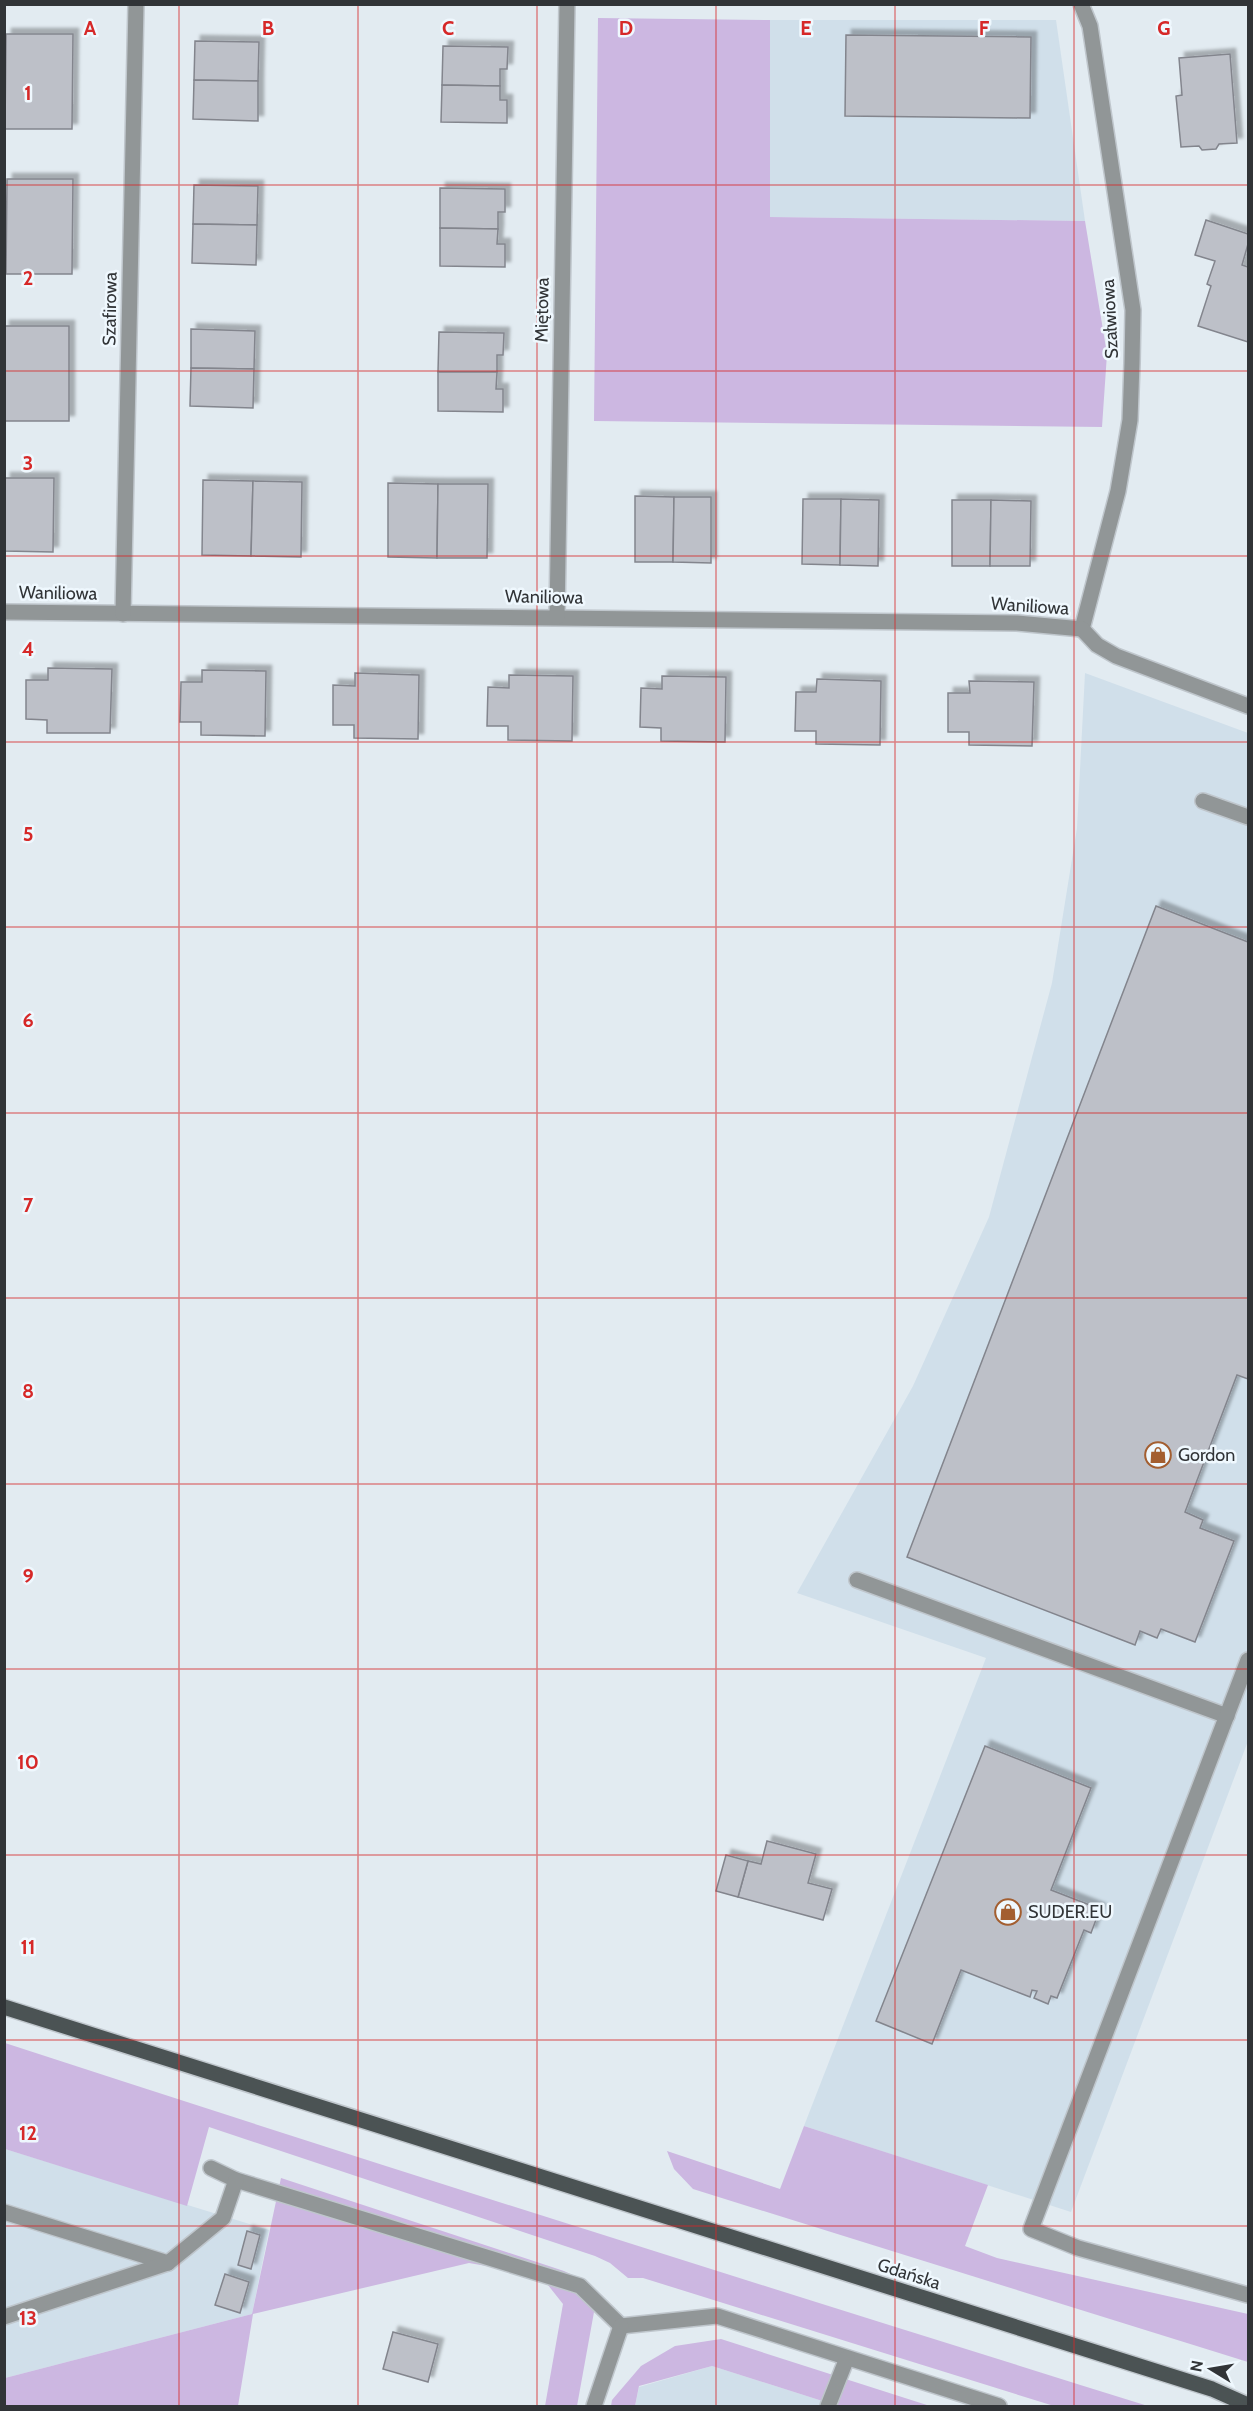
<svg xmlns="http://www.w3.org/2000/svg" width="1253" height="2411" font-family="Cabin,sans-serif">
	<style>
		.built { fill: #d0dfea }
		.green { fill: #ccb7e1 }
		.building { fill: #bdc0c8; stroke: #83858d; stroke-width: 1.5; filter: url(#shadow) }
		.lines { fill: none; stroke-linecap: round; stroke-linejoin: round }
		.minor-casing { stroke: #bfc6cc; stroke-width: 18 }
		.major-casing { stroke: #bfc6cc; stroke-width: 18 }
		.minor { stroke: #919697; stroke-width: 15 }
		.major { stroke: #4b5354; stroke-width: 15 }
		.grid { fill: none; stroke: #d62828; stroke-width: 1.5; stroke-opacity: 0.55 }
		.labels { text-anchor: middle; dominant-baseline: central; stroke-width: 5; stroke-linejoin: round; paint-order: stroke }
		.street-label { font-size: 18px; fill: #313437; stroke: #eff8fe }
		.poi-label { font-size: 18px; fill: #313437; stroke: #eff8fe; text-anchor: start }
		.grid-label { font-size: 20px; text-anchor: middle; font-weight: bold; fill: #d62828; stroke: #eff8fe; stroke-width: 5; stroke-linejoin: round; paint-order: stroke }
	</style>
	<defs>
		<filter id="shadow"><feDropShadow dx="5.5" dy="-5.5" stdDeviation="1.5" flood-color="#0004"/></filter>
	</defs>
	<rect width="100%" height="100%" fill="#e2ebf1"/>
	<g class="built">
		<path d="M 770,20 L 1056,20 L 1085,221 L 770,217 Z"/>
		<path d="M 1085,673 L 1248,733 L 1248,1741 L 1071,2212 L 804,2126 L 986,1658 L 797,1593 L 913,1386 L 989,1217 L 1052,983 L 1077,828 Z"/>
		<path d="M 5,2149 L 269,2230 L 252,2314 L 5,2378 Z"/>
		<path d="M 712,2366 L 838,2406 L 635,2406 L 639,2387 Z"/>
	</g>
	<g class="green">
		<path d="M 598,18 L 770,20 L 770,217 L 1085,221 L 1107,354 L 1102,427 L 594,421 Z"/>
		<path d="M 5,2043 C 385,2167 767,2287 1148,2406 L 1054,2406 L 643,2278 L 628,2278 L 610,2263 L 595,2256 L 209,2127 L 187,2206 L 5,2149 Z"/>
		<path d="M 804,2126 L 988,2185 L 965,2246 L 997,2258 L 1248,2314 L 1248,2362 L 693,2189 L 674,2169 L 667,2151 L 780,2189 Z"/>
		<path d="M 281,2178 L 564,2271 L 587,2282 L 600,2296 L 594,2312 L 577,2406 L 545,2406 L 563,2304 L 540,2275 L 469,2263 L 253,2314 L 238,2406 L 5,2406 L 5,2378 L 252,2314 Z"/>
		<path d="M 721,2339 L 930,2406 L 838,2406 L 712,2366 L 639,2386 L 635,2406 L 611,2406 L 612,2400 L 641,2366 L 675,2346 Z"/>
	</g>
	<g class="building">
		<path d="M 6,34 L 73,34 L 72,129 L 5,129 Z"/>
		<path d="M 846,35 L 1031,37 L 1030,118 L 845,116 Z"/>
		<path d="M 195,41 L 259,42 L 258,81 L 194,80 Z"/>
		<path d="M 443,46 L 508,47 L 507,69 L 500,69 L 500,86 L 442,85 Z"/>
		<path d="M 1230,54 L 1237,143 L 1219,144 L 1216,149 L 1202,150 L 1199,146 L 1181,147 L 1176,96 L 1182,95 L 1179,58 Z"/>
		<path d="M 194,80 L 258,81 L 258,121 L 193,119 Z"/>
		<path d="M 442,85 L 500,86 L 500,100 L 507,100 L 507,123 L 441,122 Z"/>
		<path d="M 7,179 L 73,179 L 72,274 L 6,274 Z"/>
		<path d="M 194,185 L 258,186 L 257,225 L 193,224 Z"/>
		<path d="M 440,188 L 505,189 L 505,212 L 498,212 L 498,229 L 440,228 Z"/>
		<path d="M 1206,220 L 1248,234 L 1248,244 L 1242,265 L 1248,267 L 1248,342 L 1198,326 L 1211,286 L 1207,284 L 1215,261 L 1195,255 Z"/>
		<path d="M 193,224 L 257,225 L 256,265 L 192,263 Z"/>
		<path d="M 440,228 L 498,229 L 497,244 L 505,244 L 505,267 L 440,266 Z"/>
		<rect x="4" y="326" width="65" height="95"/>
		<path d="M 191,329 L 255,331 L 254,369 L 191,368 Z"/>
		<path d="M 439,332 L 504,333 L 503,355 L 497,355 L 497,372 L 438,372 Z"/>
		<path d="M 191,368 L 254,369 L 253,408 L 190,406 Z"/>
		<path d="M 438,372 L 497,372 L 496,389 L 503,389 L 503,412 L 438,411 Z"/>
		<path d="M 5,478 L 54,478 L 53,552 L 4,551 Z"/>
		<path d="M 203,480 L 253,481 L 251,556 L 202,555 Z"/>
		<path d="M 253,481 L 302,482 L 301,557 L 251,556 Z"/>
		<path d="M 388,483 L 438,484 L 437,558 L 388,557 Z"/>
		<path d="M 438,484 L 488,484 L 487,558 L 437,558 Z"/>
		<path d="M 635,496 L 674,497 L 673,562 L 635,562 Z"/>
		<path d="M 674,497 L 711,497 L 711,563 L 673,562 Z"/>
		<path d="M 803,499 L 841,499 L 840,565 L 802,564 Z"/>
		<path d="M 841,499 L 879,500 L 878,566 L 840,565 Z"/>
		<path d="M 952,500 L 991,500 L 990,566 L 952,566 Z"/>
		<path d="M 991,500 L 1031,501 L 1030,566 L 990,566 Z"/>
		<path d="M 48,668 L 112,669 L 110,733 L 47,733 L 47,720 L 26,719 L 26,680 L 48,680 Z"/>
		<path d="M 202,670 L 266,671 L 265,736 L 201,735 L 201,722 L 180,722 L 181,682 L 202,682 Z"/>
		<path d="M 355,673 L 419,675 L 418,739 L 354,738 L 354,725 L 333,725 L 333,685 L 355,686 Z"/>
		<path d="M 509,675 L 573,676 L 572,741 L 508,740 L 508,726 L 487,726 L 488,687 L 509,688 Z"/>
		<path d="M 662,676 L 726,677 L 725,742 L 661,741 L 661,728 L 640,727 L 641,688 L 662,689 Z"/>
		<path d="M 817,679 L 881,681 L 880,745 L 816,744 L 816,731 L 795,731 L 796,692 L 816,692 Z"/>
		<path d="M 969,681 L 1034,682 L 1032,746 L 969,745 L 969,732 L 948,732 L 948,693 L 970,693 Z"/>
		<path d="M 1156,906 L 1248,942 L 1248,1379 L 1237,1375 L 1185,1512 L 1203,1520 L 1200,1528 L 1234,1541 L 1195,1642 L 1161,1629 L 1157,1638 L 1140,1631 L 1135,1645 L 907,1557 Z"/>
		<path d="M 985,1746 L 1091,1788 L 1051,1890 L 1100,1909 L 1091,1933 L 1084,1930 L 1057,1998 L 1051,1996 L 1048,2004 L 1034,1998 L 1037,1991 L 1032,1990 L 1030,1997 L 961,1970 L 932,2044 L 876,2021 Z"/>
		<path d="M 767,1841 L 816,1854 L 808,1883 L 832,1889 L 823,1920 L 738,1897 L 748,1861 L 761,1864 Z"/>
		<path d="M 726,1855 L 748,1861 L 738,1897 L 716,1891 Z"/>
		<path d="M 247,2231 L 260,2235 L 251,2269 L 238,2265 Z"/>
		<path d="M 225,2274 L 249,2282 L 240,2313 L 215,2305 Z"/>
		<path d="M 393,2332 L 438,2344 L 428,2382 L 383,2369 Z"/>
	</g>
	<g class="lines">
		<g class="minor-casing">
			<g id="minor">
				<path d="M 1081,4 L 1090,26 L 1133,310 L 1132,363 L 1130,420 L 1118,491 L 1082,629"/>
				<path d="M 4,612 L 1017,623 L 1082,629"/>
				<path d="M 123,614 L 136,4"/>
				<path d="M 557,617 L 567,4"/>
				<path d="M 1082,629 L 1097,645 L 1116,656 L 1248,706"/>
				<path d="M 1203,801 L 1248,817"/>
				<path d="M 857,1580 L 1227,1716"/>
				<path d="M 1248,1660 L 1031,2229 L 1078,2248 L 1248,2295"/>
				<path d="M 211,2168 L 236,2180 L 580,2286 L 621,2326"/>
				<path d="M 4,2212 L 168,2263"/>
				<path d="M 4,2317 L 168,2263 L 223,2218 L 236,2180"/>
				<path d="M 621,2326 L 717,2316 L 999,2406"/>
				<path d="M 594,2406 L 621,2326"/>
				<path d="M 828,2406 L 847,2358"/>
			</g>
		</g>
		<g class="major-casing">
			<path id="major" d="M 4,2007 L 1212,2389 L 1248,2405"/>
		</g>
		<use href="#minor" class="minor"/>
		<use href="#major" class="major"/>
	</g>
	<path class="grid" d="M 179,4 L 179,2406M 358,4 L 358,2406M 537,4 L 537,2406M 716,4 L 716,2406M 895,4 L 895,2406M 1074,4 L 1074,2406M 4,185 L 1248,185M 4,371 L 1248,371M 4,556 L 1248,556M 4,742 L 1248,742M 4,927 L 1248,927M 4,1113 L 1248,1113M 4,1298 L 1248,1298M 4,1484 L 1248,1484M 4,1669 L 1248,1669M 4,1855 L 1248,1855M 4,2040 L 1248,2040M 4,2226 L 1248,2226"/>
	<defs>
		<g id="shop-ring" transform="scale(1.35)"><circle r="9.5" fill="#eff8fe" stroke="#a35e30" stroke-width="1.5"/><path d="M-5-2.5h2.3a2.7 3.5 0 0 1 5.4 0H5L5.5 6h-11ZM-1.5-2.5h3a1.5 2.3 0 0 0-3 0Z" fill="#a35e30"/></g>
	</defs>
	<g fill-rule="evenodd">
		<use href="#shop-ring" x="1158" y="1455"/>
		<use href="#shop-ring" x="1008" y="1912"/>
	</g>
	<g class="labels">
		<g class="street-label">
			<text transform="translate(110 309) rotate(-89)">Szafirowa</text>
			<text transform="translate(542 310) rotate(-89)">Miętowa</text>
			<text transform="translate(1110 319) rotate(-93)">Szałwiowa</text>
			<text transform="translate(58 593) rotate(1)">Waniliowa</text>
			<text transform="translate(544 597) rotate(1)">Waniliowa</text>
			<text transform="translate(1030 606) rotate(4)">Waniliowa</text>
			<text transform="translate(909 2274) rotate(18)">Gdańska</text>
		</g>
		<g class="poi-label">
			<text x="1178" y="1455">Gordon</text>
			<text x="1028" y="1912">SUDER.EU</text>
		</g>
	</g>
	<g class="grid-label">
		<text x="90" y="35">A</text>
		<text x="268" y="35">B</text>
		<text x="448" y="35">C</text>
		<text x="626" y="35">D</text>
		<text x="806" y="35">E</text>
		<text x="984" y="35">F</text>
		<text x="1164" y="35">G</text>
		<text x="28" y="100">1</text>
		<text x="28" y="285">2</text>
		<text x="28" y="470">3</text>
		<text x="28" y="656">4</text>
		<text x="28" y="841">5</text>
		<text x="28" y="1027">6</text>
		<text x="28" y="1212">7</text>
		<text x="28" y="1398">8</text>
		<text x="28" y="1583">9</text>
		<text x="28" y="1769">10</text>
		<text x="28" y="1954">11</text>
		<text x="28" y="2140">12</text>
		<text x="28" y="2325">13</text>
	</g>
	<rect width="1253" height="2411" fill="none" stroke="#313437" stroke-width="12"/>
	<g transform="translate(1211 2369) rotate(281)" stroke="#eff8fe" stroke-width="4.5" paint-order="stroke">
	<path d="M0-4.5L10 22L0 15L-10 22Z" fill="#313437"/>
	<text y="-9" font-size="16" font-weight="bold" text-anchor="middle" fill="#313437">N</text>
	</g>
</svg>
